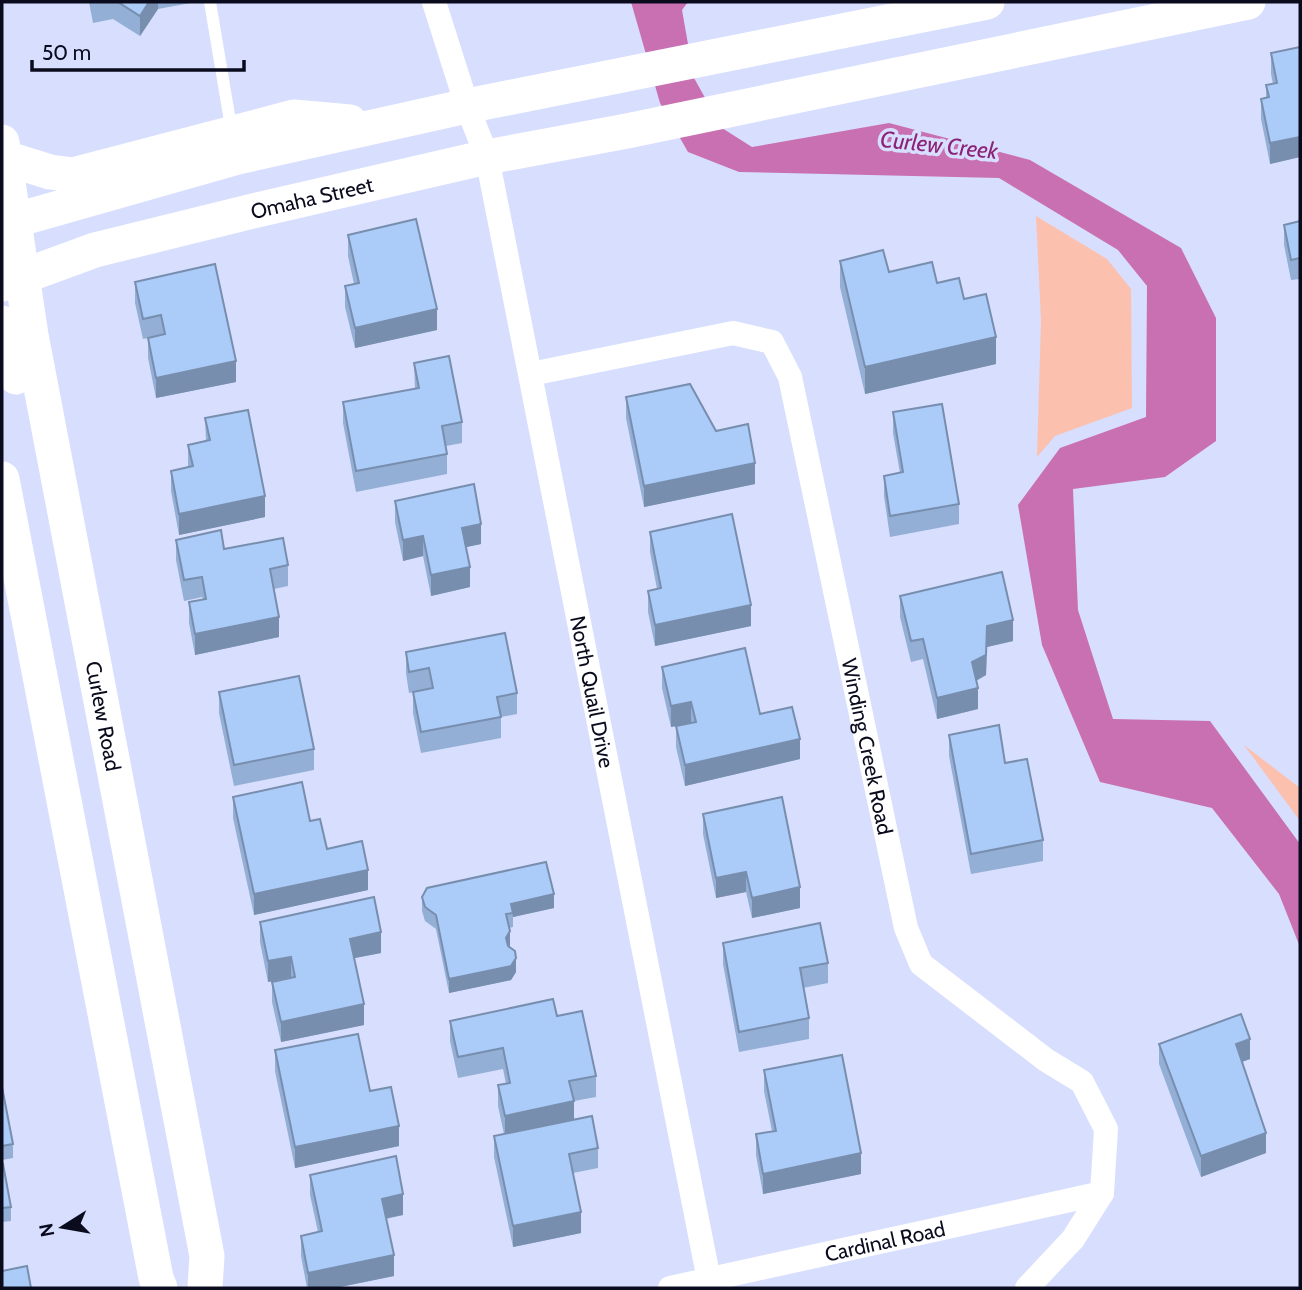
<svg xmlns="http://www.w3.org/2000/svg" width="1302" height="1290" font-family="Cabin,sans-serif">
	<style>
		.green { fill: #fcc0af }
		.water { fill: #c970b2 }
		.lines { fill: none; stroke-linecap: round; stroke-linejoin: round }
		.service { stroke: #fff; stroke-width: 12 }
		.minor { stroke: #fff; stroke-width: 24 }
		.secondary { stroke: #fff; stroke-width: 35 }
		.wall { fill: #93afd5 }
		.shaded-wall { fill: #788eae }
		.building { fill: #abcbf8; stroke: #788eae; stroke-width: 2 }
		.labels { text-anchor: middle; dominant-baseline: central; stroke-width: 7; stroke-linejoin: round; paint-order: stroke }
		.street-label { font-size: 21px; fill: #0a0c1e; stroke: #d8defe }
		.water-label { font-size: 23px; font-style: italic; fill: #8c2277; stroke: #d8defe }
	</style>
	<rect width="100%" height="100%" fill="#d8defe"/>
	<g class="green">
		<path d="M 1036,216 L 1107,259 L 1131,289 L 1132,408 L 1055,436 L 1037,457 L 1041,320 Z"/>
		<path d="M 1244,745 L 1300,788 L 1300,821 Z"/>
	</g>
	<path class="water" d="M 631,2 L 688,2 L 682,10 L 694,78 L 722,128 L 752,147 L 889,123 L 1030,160 L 1181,248 L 1216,318 L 1216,441 L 1165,477 L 1073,489 L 1078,610 L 1113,719 L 1210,721 L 1300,844 L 1300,947 L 1279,894 L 1212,808 L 1100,782 L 1042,645 L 1018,505 L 1060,448 L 1146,417 L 1147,286 L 1118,250 L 999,178 L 739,172 L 688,152 L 660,103 Z"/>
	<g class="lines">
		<path class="service" d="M 210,2 L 232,133"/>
		<g class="minor">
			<path id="s1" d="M 434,2 L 467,106 L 487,157 L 709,1280"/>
			<path id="s2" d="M 531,374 L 733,333 L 772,342 L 790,377 L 906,928 L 921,964 L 1046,1060 L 1082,1082 L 1106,1129 L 1102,1193 L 1073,1239 L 1027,1288"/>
			<path id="s3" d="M 670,1288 L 1102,1193"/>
		</g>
		<g class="secondary">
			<path id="s4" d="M 2,142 L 31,335 L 207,1256 L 205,1288"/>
			<path d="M 5,177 L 5,158 L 50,172 L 73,175 L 294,117 L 350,122"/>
			<path d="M 2,224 L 238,157 L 467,106 L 987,2"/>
			<path id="s5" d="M 2,284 L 95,250 L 253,211 L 487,157 L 627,131 L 1248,2"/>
			<path d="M 2,323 L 9,337 L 16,377"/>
			<path d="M 2,479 L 156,1278 L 160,1288"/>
		</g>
	</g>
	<g class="wall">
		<path d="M 89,2 L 196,2 L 158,9 L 140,36 L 113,19 L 93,23 Z"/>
		<path d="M 1300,47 L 1300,157 L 1270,164 L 1261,119 L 1261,99 L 1266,97 L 1266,85 L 1273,84 L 1271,74 L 1271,53 Z"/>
		<path d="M 1300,221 L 1300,279 L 1291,280 L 1284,245 L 1284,225 Z"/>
		<path d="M 348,235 L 437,330 L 355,348 L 345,307 L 345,286 L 354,284 L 348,256 Z"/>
		<path d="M 840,261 L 937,283 L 964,299 L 996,364 L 865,394 L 840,287 Z"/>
		<path d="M 135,282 L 236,382 L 156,398 L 148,358 L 148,338 L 143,339 L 135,303 Z"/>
		<path d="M 414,363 L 462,422 L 462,443 L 446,446 L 447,454 L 447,474 L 356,492 L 343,423 L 343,402 L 415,389 Z"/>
		<path d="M 626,397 L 716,431 L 755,484 L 644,507 L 626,418 Z"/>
		<path d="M 893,412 L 959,504 L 959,524 L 890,537 L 884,496 L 884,476 L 900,473 L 893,433 Z"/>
		<path d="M 205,418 L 265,517 L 179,535 L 171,491 L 171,471 L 188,467 L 188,445 L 206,441 Z"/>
		<path d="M 395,501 L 481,544 L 466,547 L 470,587 L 431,596 L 423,556 L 403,561 L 395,522 Z"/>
		<path d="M 650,532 L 751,626 L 655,646 L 648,612 L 648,591 L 657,589 L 650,552 Z"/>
		<path d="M 176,540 L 224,549 L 288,565 L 288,586 L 274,589 L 279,637 L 195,655 L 189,623 L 189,602 L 203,599 L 202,597 L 184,601 L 176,560 Z"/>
		<path d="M 900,596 L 1013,641 L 987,647 L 986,675 L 976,681 L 978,709 L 937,719 L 923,659 L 911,662 L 900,617 Z"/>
		<path d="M 406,652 L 517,693 L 517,714 L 501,717 L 501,738 L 421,753 L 413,713 L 413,692 L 429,689 L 409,693 L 406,673 Z"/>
		<path d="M 662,667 L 760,714 L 800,759 L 685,786 L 676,747 L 676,726 L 691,723 L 671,727 L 662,688 Z"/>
		<path d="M 219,692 L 314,749 L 314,770 L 234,786 L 219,713 Z"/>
		<path d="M 949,735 L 1005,763 L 1043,840 L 1043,861 L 971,874 L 949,756 Z"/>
		<path d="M 233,797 L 310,821 L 327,849 L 368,890 L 254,915 L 233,818 Z"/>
		<path d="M 703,814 L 800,908 L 752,918 L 746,892 L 716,898 L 703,834 Z"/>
		<path d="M 422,897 L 554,908 L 513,917 L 513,927 L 509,928 L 510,945 L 509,947 L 516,972 L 511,980 L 449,993 L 436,929 L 425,921 L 422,911 Z"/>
		<path d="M 260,922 L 381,953 L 354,958 L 364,1025 L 281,1042 L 272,1002 L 272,982 L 291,978 L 268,982 L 260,942 Z"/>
		<path d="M 723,943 L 828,963 L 828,983 L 803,988 L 809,1018 L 809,1039 L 739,1052 L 723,964 Z"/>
		<path d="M 557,1016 L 596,1076 L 596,1097 L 574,1101 L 574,1120 L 598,1148 L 598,1168 L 573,1173 L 581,1233 L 513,1247 L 494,1157 L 494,1136 L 504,1134 L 498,1106 L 498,1085 L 506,1084 L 503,1069 L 458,1078 L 450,1041 L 450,1021 Z"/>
		<path d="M 1159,1044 L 1250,1059 L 1242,1062 L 1266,1153 L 1201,1177 L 1159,1064 Z"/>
		<path d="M 275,1050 L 370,1091 L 399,1146 L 295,1168 L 275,1071 Z"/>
		<path d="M 764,1070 L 861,1174 L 763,1194 L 756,1155 L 756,1134 L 772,1131 L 764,1091 Z"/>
		<path d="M 2,1087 L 13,1144 L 13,1158 L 2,1160 Z"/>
		<path d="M 2,1164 L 11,1207 L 11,1221 L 2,1222 Z"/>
		<path d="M 310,1175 L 403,1215 L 386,1219 L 394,1276 L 335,1288 L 307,1288 L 301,1256 L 301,1236 L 318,1232 L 310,1195 Z"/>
	</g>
	<g class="shaded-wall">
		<path d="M 149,2 L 158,2 L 158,9 L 140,36 L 140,16 Z"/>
		<path d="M 1300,137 L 1300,157 L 1270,164 L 1270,143 Z"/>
		<path d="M 437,309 L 437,330 L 355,348 L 355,328 Z"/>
		<path d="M 996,337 L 996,364 L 865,394 L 865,367 Z"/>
		<path d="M 236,361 L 236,382 L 156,398 L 156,378 Z"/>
		<path d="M 755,463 L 755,484 L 644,507 L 644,486 Z"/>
		<path d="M 265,496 L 265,517 L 179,535 L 179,514 Z"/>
		<path d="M 481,524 L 481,544 L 462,548 L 462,528 Z"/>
		<path d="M 423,536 L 423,556 L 403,561 L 403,540 Z"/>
		<path d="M 470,567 L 470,587 L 431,596 L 431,575 Z"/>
		<path d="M 751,605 L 751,626 L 655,646 L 655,625 Z"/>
		<path d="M 279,617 L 279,637 L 195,655 L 195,634 Z"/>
		<path d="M 1013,620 L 1013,641 L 987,647 L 986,675 L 972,683 L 972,662 L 987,626 Z"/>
		<path d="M 978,688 L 978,709 L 937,719 L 937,698 Z"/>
		<path d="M 691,702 L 691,723 L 671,727 L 671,706 Z"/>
		<path d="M 800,739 L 800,759 L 685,786 L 685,765 Z"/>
		<path d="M 368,870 L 368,890 L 254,915 L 254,894 Z"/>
		<path d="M 746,872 L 746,892 L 716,898 L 716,878 Z"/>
		<path d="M 800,887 L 800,908 L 752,918 L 752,898 Z"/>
		<path d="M 554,894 L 554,908 L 513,917 L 511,904 Z"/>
		<path d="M 510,931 L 510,945 L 506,952 L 506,938 Z"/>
		<path d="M 381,932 L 381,953 L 350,959 L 350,939 Z"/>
		<path d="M 291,957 L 291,977 L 268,982 L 268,961 Z"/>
		<path d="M 516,958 L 516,972 L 511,980 L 449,993 L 449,979 Z"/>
		<path d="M 364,1004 L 364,1025 L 281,1042 L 281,1022 Z"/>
		<path d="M 1250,1039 L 1250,1059 L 1236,1064 L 1236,1044 Z"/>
		<path d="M 574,1101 L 574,1122 L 505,1136 L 505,1116 Z"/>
		<path d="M 399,1126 L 399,1146 L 295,1168 L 295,1147 Z"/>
		<path d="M 1266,1133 L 1266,1153 L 1201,1177 L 1201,1156 Z"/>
		<path d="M 861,1153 L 861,1174 L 763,1194 L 763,1174 Z"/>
		<path d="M 403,1194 L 403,1215 L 382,1219 L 382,1199 Z"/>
		<path d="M 581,1212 L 581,1233 L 513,1247 L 513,1226 Z"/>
		<path d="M 394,1255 L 394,1276 L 335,1288 L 308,1288 L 308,1273 Z"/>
	</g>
	<g class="building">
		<path d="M 118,2 L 149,2 L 140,16 Z"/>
		<path d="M 1300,47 L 1300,137 L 1270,143 L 1261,99 L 1269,97 L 1266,85 L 1277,83 L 1271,53 Z"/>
		<path d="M 416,219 L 437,309 L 355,328 L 345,286 L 359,283 L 348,235 Z"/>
		<path d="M 1300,221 L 1300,258 L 1291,260 L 1284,225 Z"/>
		<path d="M 883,250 L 889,272 L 932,262 L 937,283 L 959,278 L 964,299 L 986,294 L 996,337 L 865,367 L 840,261 Z"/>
		<path d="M 215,264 L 236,361 L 156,378 L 148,338 L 165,334 L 161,315 L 143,319 L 135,282 Z"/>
		<path d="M 449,356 L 462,422 L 442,426 L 447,454 L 356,471 L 343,402 L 419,388 L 414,363 Z"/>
		<path d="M 690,384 L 716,431 L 748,424 L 755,463 L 644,486 L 626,397 Z"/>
		<path d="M 942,404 L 959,504 L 890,516 L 884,476 L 903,472 L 893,412 Z"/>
		<path d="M 248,410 L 265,496 L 179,514 L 171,471 L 193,466 L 188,445 L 210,440 L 205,418 Z"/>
		<path d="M 474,484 L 481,524 L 462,528 L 470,567 L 431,575 L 423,536 L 403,540 L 395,501 Z"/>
		<path d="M 732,514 L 751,605 L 655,625 L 648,591 L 661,588 L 650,532 Z"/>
		<path d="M 221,530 L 224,549 L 283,538 L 288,565 L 270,569 L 279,617 L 195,634 L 189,602 L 206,599 L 202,577 L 184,580 L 176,540 Z"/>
		<path d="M 1002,572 L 1013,620 L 987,626 L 986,655 L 972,662 L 978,688 L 937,698 L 923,639 L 911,641 L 900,596 Z"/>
		<path d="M 505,633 L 517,693 L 497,697 L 501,717 L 421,732 L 413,692 L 433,688 L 429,668 L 409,672 L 406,652 Z"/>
		<path d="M 745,648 L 760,714 L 792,707 L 800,739 L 685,765 L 676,726 L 696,722 L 691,702 L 671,706 L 662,667 Z"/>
		<path d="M 299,676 L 314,749 L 234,765 L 219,692 Z"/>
		<path d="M 999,725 L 1005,763 L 1027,759 L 1043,840 L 971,854 L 949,735 Z"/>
		<path d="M 302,782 L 310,821 L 320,819 L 327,849 L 362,841 L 368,870 L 254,894 L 233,797 Z"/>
		<path d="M 782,797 L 800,887 L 752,898 L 746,872 L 716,878 L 703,814 Z"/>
		<path d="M 546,862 L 554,894 L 511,904 L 513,913 L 506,914 L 510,931 L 506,938 L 508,946 L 515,951 L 516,958 L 511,966 L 449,979 L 436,915 L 425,907 L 422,897 L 427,888 Z"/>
		<path d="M 374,897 L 381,932 L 350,939 L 364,1004 L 281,1022 L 272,982 L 295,977 L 291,957 L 268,961 L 260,922 Z"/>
		<path d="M 820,923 L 828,963 L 800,968 L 809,1018 L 739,1032 L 723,943 Z"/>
		<path d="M 553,999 L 557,1016 L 582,1011 L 596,1076 L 569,1081 L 574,1101 L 505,1116 L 498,1085 L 510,1083 L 503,1048 L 458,1057 L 450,1021 Z"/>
		<path d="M 1241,1014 L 1250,1039 L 1236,1044 L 1266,1133 L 1201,1156 L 1159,1044 Z"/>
		<path d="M 358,1034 L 370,1091 L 391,1087 L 399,1126 L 295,1147 L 275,1050 Z"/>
		<path d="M 842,1055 L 861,1153 L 763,1174 L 756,1134 L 776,1131 L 764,1070 Z"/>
		<path d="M 2,1087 L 13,1144 L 2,1146 Z"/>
		<path d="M 592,1116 L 598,1148 L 569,1154 L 581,1212 L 513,1226 L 494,1136 Z"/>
		<path d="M 396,1156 L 403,1194 L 382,1199 L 394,1255 L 308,1273 L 301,1236 L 322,1231 L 310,1175 Z"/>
		<path d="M 2,1164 L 3,1164 L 11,1207 L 2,1208 Z"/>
		<path d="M 27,1266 L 31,1288 L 2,1288 L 2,1271 Z"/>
	</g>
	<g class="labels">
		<g class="street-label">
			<text stroke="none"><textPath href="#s5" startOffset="322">Omaha Street</textPath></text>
			<text stroke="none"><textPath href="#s1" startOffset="709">North Quail Drive</textPath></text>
			<text stroke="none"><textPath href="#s4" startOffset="583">Curlew Road</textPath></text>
			<text stroke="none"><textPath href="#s2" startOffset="663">Winding Creek Road</textPath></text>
			<text stroke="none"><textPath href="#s3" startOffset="220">Cardinal Road</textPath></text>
		</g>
		<g class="water-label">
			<text transform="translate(939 145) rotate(6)">Curlew Creek</text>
		</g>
	</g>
	<rect width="1302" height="1290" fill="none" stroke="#0a0c1e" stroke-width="7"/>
	<g transform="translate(63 1227) rotate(259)" stroke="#d8defe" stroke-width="5" paint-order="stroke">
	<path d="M0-5L12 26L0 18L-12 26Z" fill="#0a0c1e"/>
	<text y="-10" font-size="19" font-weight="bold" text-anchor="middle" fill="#0a0c1e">N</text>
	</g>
	<path d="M32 60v10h212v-10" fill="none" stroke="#0a0c1e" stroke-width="3.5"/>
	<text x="42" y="60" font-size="21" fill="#0a0c1e" stroke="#d8defe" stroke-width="5" paint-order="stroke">50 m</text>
</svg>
